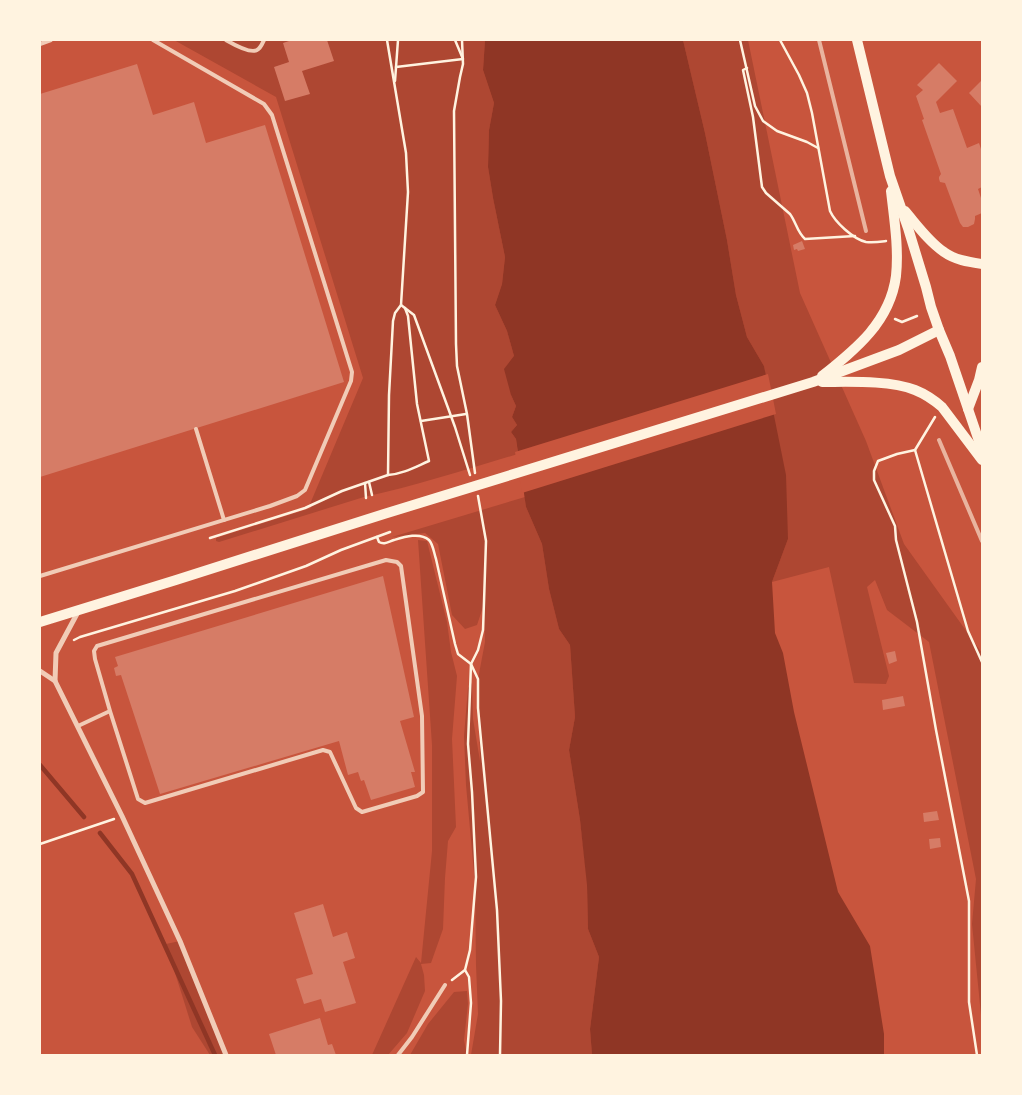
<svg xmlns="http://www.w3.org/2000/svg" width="1022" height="1095" font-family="Ubuntu,sans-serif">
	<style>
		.green { fill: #ae4732 }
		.water { fill: #8f3625 }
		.pier { fill: #c8553d }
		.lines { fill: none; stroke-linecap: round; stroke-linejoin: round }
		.stream { stroke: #8f3625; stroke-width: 4.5 }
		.building { fill: #d67c66 }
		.path { stroke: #fff3e0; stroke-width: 2.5 }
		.service { stroke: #f1ccb7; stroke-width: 4 }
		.minor { stroke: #f1ccb7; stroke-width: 5 }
		.secondary { stroke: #fff3e0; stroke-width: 10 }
		.rail { stroke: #e9b49f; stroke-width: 4 }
	</style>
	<rect width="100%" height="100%" fill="#c8553d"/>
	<g class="green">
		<path d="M 174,40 L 485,40 L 483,70 L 494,103 L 489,130 L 488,167 L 493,198 L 505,257 L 502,284 L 495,305 L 507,331 L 514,356 L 511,395 L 516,406 L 512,417 L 517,425 L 511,432 L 516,439 L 518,454 C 467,469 416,486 364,497 L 219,542 L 216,541 L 216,538 L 311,508 L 310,504 L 363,378 L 276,97 Z"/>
		<path d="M 683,40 L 748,40 L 800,293 L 866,441 L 904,544 L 982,653 L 982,1025 L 972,924 L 976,879 L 929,642 L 887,610 L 875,580 L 867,587 L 889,676 L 886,684 L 854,683 L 829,567 L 772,582 L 788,539 L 764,366 L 747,337 L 736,295 L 727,240 L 705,133 Z"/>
		<path d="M 525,497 L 526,507 L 542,544 L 549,589 L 559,629 L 570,645 L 575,717 L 569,750 L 580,820 L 587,879 L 588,929 L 599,957 L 590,1029 L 592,1055 L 471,1055 L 478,1014 L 476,965 L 475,884 L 466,785 L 464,736 L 468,688 L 472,683 L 473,719 L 480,761 L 478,679 L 485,642 L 484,604 L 477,625 L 465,629 L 452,615 L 438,544 L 425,533 L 392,537 Z"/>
		<path d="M 418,540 L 427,541 L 447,622 L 451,652 L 457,676 L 452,739 L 456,827 L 448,841 L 445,878 L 443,929 L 431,963 L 421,964 L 424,975 L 425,991 L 407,1033 L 388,1055 L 372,1055 L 416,957 L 421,963 L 432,851 L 432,745 Z"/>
		<path d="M 180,941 L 226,1055 L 210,1055 L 192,1027 L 166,944 Z"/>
		<path d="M 467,991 L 468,1004 L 464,1040 L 467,1055 L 410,1055 L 428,1024 L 454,992 Z"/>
	</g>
	<path class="water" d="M 485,40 L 683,40 L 705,133 L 727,240 L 736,295 L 747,337 L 764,366 L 786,475 L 788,539 L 772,582 L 775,633 L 783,653 L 794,712 L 838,892 L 870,946 L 884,1034 L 884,1055 L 592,1055 L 590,1029 L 599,957 L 588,929 L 587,885 L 580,820 L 569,750 L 575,717 L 570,645 L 559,629 L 549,589 L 542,544 L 526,507 L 516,439 L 511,432 L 517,425 L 512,417 L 516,406 L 511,395 L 504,369 L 514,356 L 507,331 L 495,305 L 502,284 L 505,257 L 493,198 L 488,167 L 489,130 L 494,103 L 483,70 Z"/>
	<path class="pier" d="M 768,374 L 776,414 L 522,493 L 515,452 Z"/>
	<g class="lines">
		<g class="stream">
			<path d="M 40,765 L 84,817"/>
			<path d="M 100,833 L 132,874 L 215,1055"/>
		</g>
	</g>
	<g class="building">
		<path d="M 292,40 L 327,40 L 334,61 L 302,71 L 310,94 L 285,101 L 274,67 L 289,62 L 283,43 Z"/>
		<path d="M 939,63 L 957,81 L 936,102 L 940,113 L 953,109 L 967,148 L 979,143 L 982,152 L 982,187 L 978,189 L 982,201 L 982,213 L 975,216 L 975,219 L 974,224 L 968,227 L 963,227 L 960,223 L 945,183 L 940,182 L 939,179 L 939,177 L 941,174 L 922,120 L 924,119 L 916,96 L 923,90 L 917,85 Z"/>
		<path d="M 137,64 L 153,115 L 194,102 L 206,143 L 265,125 L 344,382 L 40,477 L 40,94 Z"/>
		<path d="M 982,80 L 982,107 L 969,93 Z"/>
		<path d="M 802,241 L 805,249 L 798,251 L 797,249 L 794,250 L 793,245 Z"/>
		<path d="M 383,576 L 414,717 L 400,721 L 415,772 L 411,772 L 415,787 L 371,800 L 364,780 L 361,781 L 358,772 L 348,775 L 339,741 L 160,794 L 121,675 L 116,676 L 114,668 L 118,666 L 115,657 Z"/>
		<path d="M 895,651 L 897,661 L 889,664 L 886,653 Z"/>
		<path d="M 903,696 L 905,706 L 883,710 L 882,700 Z"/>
		<path d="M 937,811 L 939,820 L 924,822 L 923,813 Z"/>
		<path d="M 940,838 L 941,847 L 930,849 L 929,839 Z"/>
		<path d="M 323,904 L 333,937 L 347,932 L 355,958 L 343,962 L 356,1003 L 325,1012 L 321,999 L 304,1004 L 296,979 L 313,974 L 294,913 Z"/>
		<path d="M 320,1018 L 328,1045 L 332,1044 L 336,1055 L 276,1055 L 269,1034 Z"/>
	</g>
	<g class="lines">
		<g class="path">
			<path d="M 387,40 L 406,153 L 407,173 L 408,192 L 401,305 L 395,313 L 393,321 L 389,395 L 388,475"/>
			<path d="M 462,40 L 463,64 L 460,77 L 454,111 L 456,344 L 457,366 L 467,414 L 475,473"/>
			<path d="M 740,40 L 755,106 L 763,121 L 777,131 L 807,142 L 818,148"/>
			<path d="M 780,40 L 799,75 L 807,93 L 812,113 L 830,211 C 835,222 853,239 866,242 C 873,243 879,242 886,241"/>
			<path d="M 396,67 L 463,59 L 455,40"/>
			<path d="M 747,68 L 743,70 L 753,117 L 762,187 L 766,193 L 790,214 C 796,222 797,232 805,239 L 855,236"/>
			<path d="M 395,81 L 398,40"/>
			<path d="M 401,305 L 414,315 L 455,427 L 470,475"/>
			<path d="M 895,319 L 902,322 L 917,316"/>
			<path d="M 935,417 L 915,450 L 897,454 L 878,461 L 874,471 L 874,480 L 895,526 L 896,540 L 917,622 L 936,730 L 969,901 L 969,1002 L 977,1055"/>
			<path d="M 421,421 L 466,414"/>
			<path d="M 915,450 L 968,631 L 982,662"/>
			<path d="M 369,482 L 372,495"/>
			<path d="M 365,483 L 366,498"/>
			<path d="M 377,537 L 379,542 C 384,545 388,542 394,540 C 404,537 420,532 429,540 C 433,544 434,553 436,559 L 455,644 L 458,654 L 471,664 L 478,679 L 478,708 L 497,910 L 501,1001 L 500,1055"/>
			<path d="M 210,538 L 305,508 L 342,491 L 388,475 C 403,474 415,467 429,461 L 417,404 L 408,316 L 405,308"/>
			<path d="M 74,640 L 80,637 L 235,591 L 306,566 L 341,550 L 390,532"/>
			<path d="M 40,844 L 114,819"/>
			<path d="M 465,970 L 469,977 L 471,1003 L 467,1055"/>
			<path d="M 452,980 L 465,970 L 470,950 L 476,877 L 472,792 L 468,744 L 471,664 L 478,650 L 483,630 L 484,602 L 486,541 L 478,496"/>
		</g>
		<g class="service">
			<path d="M 226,40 C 233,44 250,54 257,50 C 261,48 262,44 264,40"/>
			<path d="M 40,44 L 51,40"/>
			<path d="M 196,429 L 224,520"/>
			<path d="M 40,576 L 270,506 L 297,496 L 305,490 L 351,381 L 352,372 L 272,115 L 264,104 L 153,40"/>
			<path d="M 78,726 L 110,711 L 95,659 L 94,651 L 97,646 L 386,560 L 397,562 L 401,566 L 422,716 L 423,792 L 417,796 L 362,812 L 356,808 L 330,752 L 323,750 L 145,803 L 138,799 L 110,711"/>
			<path d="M 398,1055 L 412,1037 L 445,985"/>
		</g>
		<g class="minor">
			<path d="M 78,612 L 56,653 L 55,681 L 122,816 L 180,941 L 226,1055"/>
			<path d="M 40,671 L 55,681"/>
		</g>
		<g class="secondary">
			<path d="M 857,40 L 890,176 L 908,228 L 926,287 L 931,307 L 939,330 L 950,356 L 982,450"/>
			<path d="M 905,211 C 917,225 929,242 944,252 C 955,260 969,262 982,264"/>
			<path d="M 822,376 C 856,349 890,322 896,276 C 899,248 894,218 891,191"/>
			<path d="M 822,382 C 850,382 889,380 915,390 C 925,394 934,400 942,407 L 982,460"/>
			<path d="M 968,409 L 979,380 L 982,367"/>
			<path d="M 40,622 L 176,580 L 384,514 L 813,382 L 899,350 L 939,330"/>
		</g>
		<g class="rail">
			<path d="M 819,40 L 866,231"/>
			<path d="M 939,440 L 982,541"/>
		</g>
	</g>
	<rect width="1022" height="1095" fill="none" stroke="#fff3e0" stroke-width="82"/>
</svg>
